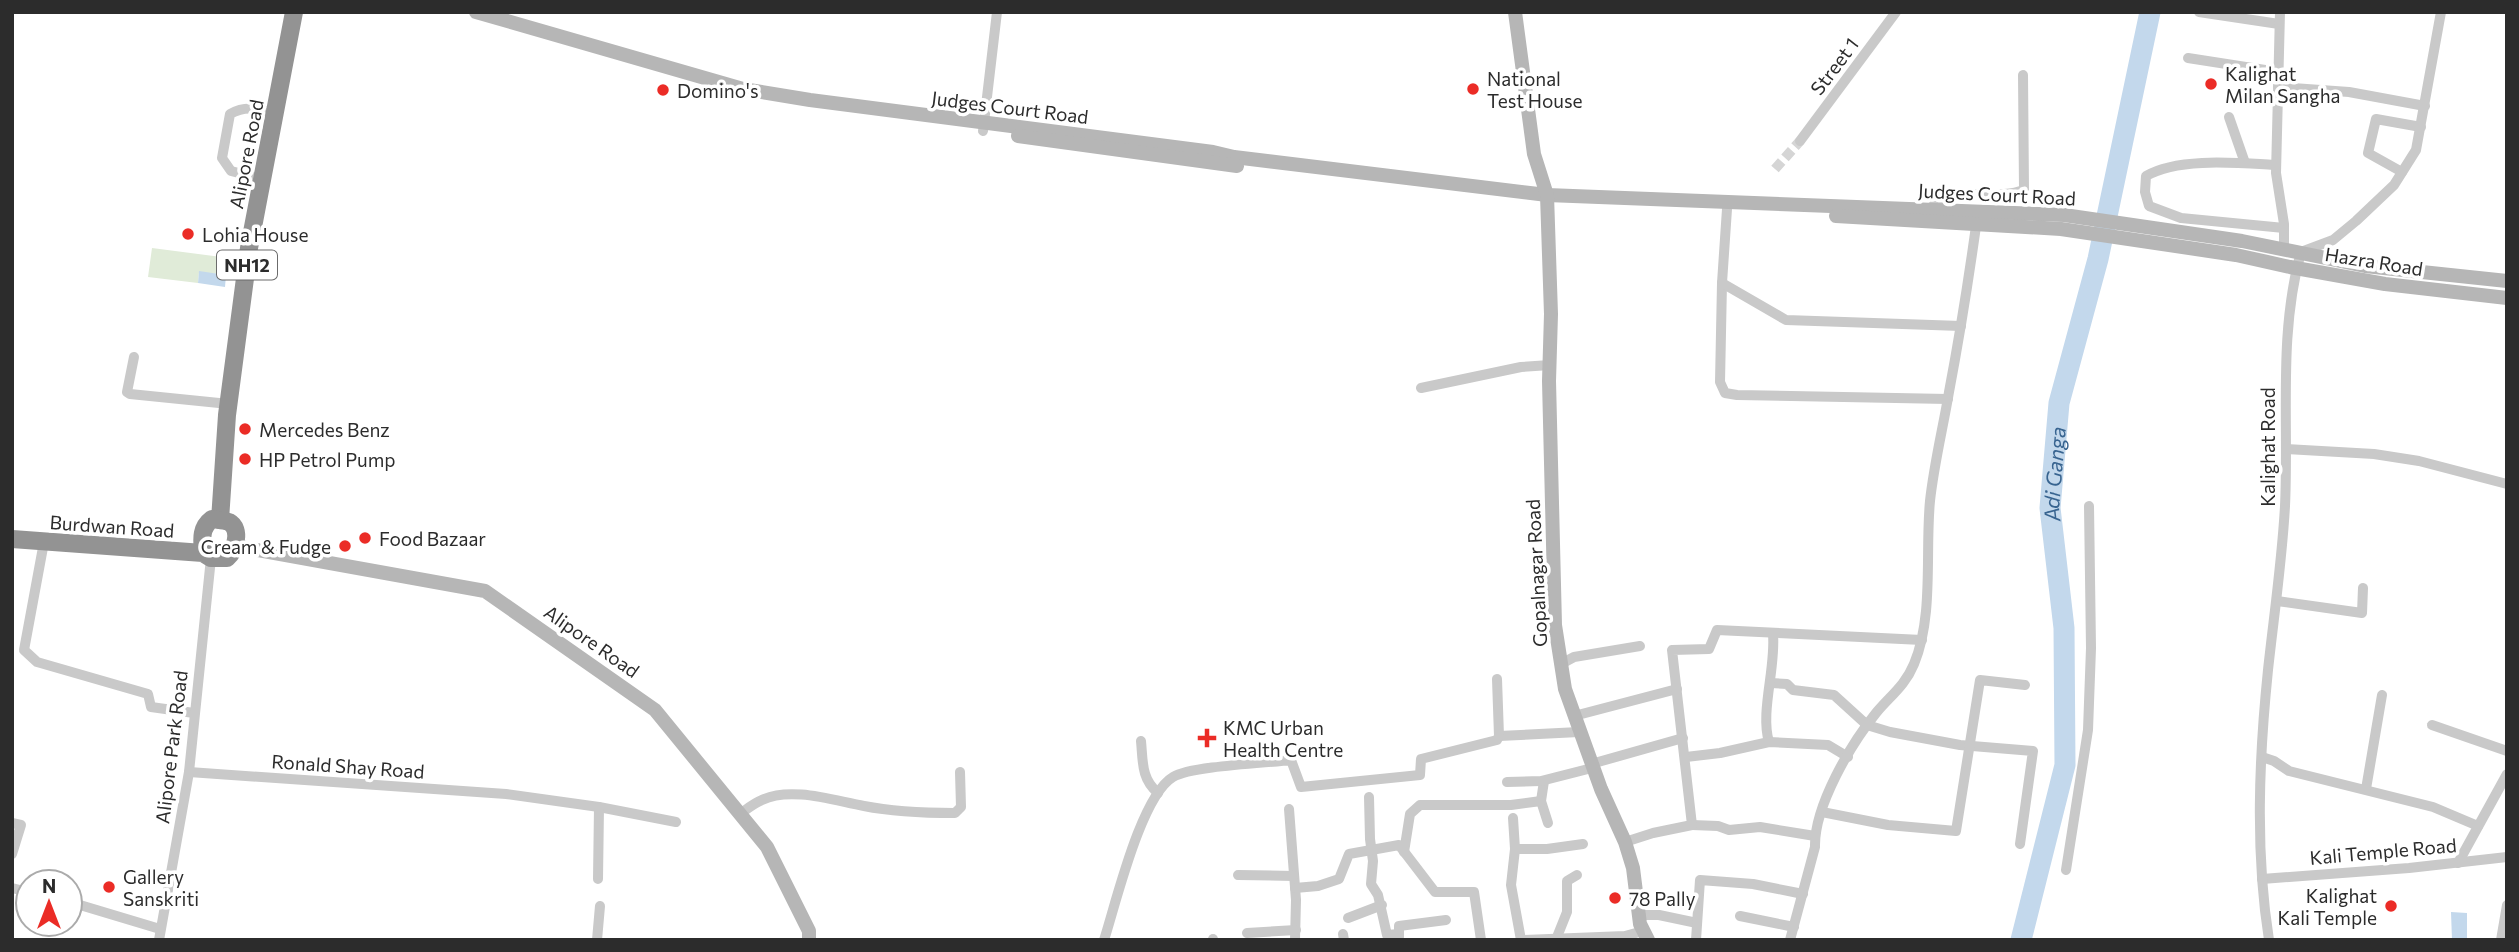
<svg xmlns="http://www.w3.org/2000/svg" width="2519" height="952" font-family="Commissioner,sans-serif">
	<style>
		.green { fill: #e0ebd8 }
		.water { fill: #c3d8ec }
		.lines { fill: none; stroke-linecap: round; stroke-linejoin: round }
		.river { stroke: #c3d8ec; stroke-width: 21 }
		.street-tunnel { stroke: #d5d5d5; stroke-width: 10; stroke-dasharray: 10 5; stroke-linecap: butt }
		.street { stroke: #c9c9c9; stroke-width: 10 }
		.secondary { stroke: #b6b6b6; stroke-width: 14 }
		.highway { stroke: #939393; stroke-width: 18 }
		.poi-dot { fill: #eb2c26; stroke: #fff; stroke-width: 2.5 }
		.labels { text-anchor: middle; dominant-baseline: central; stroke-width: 7; stroke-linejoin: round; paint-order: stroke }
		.shield { fill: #fff; stroke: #6b6b6b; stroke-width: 2 }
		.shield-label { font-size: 18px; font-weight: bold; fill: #2c2c2c }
		.street-label { font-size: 19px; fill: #2c2c2c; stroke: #fff }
		.poi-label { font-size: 19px; fill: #2c2c2c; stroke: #fff; text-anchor: start }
		.water-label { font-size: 21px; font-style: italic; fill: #386490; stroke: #fff }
	</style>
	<rect width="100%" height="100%" fill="#fff"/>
	<path class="green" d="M 152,248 L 229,258 L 226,275 L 199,272 L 198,283 L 148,277 Z"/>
	<g class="water">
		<path d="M 199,271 L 226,275 L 225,287 L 198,283 Z"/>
		<path d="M 2451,912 L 2467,913 L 2467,940 L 2452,940 Z"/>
	</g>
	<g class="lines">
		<path class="river" id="s1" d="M 2021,940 L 2065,765 L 2064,628 L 2050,508 L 2059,403 L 2098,259 L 2150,12"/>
		<path class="street-tunnel" d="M 1775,169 L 1800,141"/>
		<g class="street">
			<path d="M 2199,12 L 2279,24"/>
			<path d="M 2280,12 L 2276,173 L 2284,224 L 2284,249"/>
			<path d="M 2188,58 L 2278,72"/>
			<path d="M 2278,87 L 2349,92 L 2425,106"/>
			<path d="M 2229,117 L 2245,163"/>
			<path d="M 983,131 L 997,12"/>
			<path d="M 1800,141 L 1896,12"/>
			<path d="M 2276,165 C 2239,163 2178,157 2146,176 L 2145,192 L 2149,206 L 2181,218 L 2284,228"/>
			<path d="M 2402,172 L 2368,153 L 2376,119 L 2421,127"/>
			<path d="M 262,179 L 231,171 L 222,158 L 230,114 C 246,105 258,109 275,113"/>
			<path d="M 1727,209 L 1722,283 L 1720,382 L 1725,393 L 1737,395 L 1948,399"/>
			<path d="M 1929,210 C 1933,206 1937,201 1942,199 C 1967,188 1998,200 2024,190 L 2023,75"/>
			<path d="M 1722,283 L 1786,320 L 1961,326"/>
			<path d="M 134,357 L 127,392 L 130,394 L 229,404"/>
			<path d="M 1421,388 L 1521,367 L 1550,365"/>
			<path d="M 2286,449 L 2374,454 L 2419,461 L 2507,484"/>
			<path d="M 44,542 L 24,650 L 37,662 L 148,694 L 151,707 L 194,713"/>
			<path d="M 2277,601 L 2362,613 L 2363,588"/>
			<path d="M 1561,664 L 1574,657 L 1640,646"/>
			<path d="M 1771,683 L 1787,684 L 1793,690 L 1834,695 L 1867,725 L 1890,732 L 1960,745 L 2033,751 L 2020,844"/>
			<path d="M 1574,716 L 1677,689"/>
			<path d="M 2432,725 L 2507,751"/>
			<path d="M 1499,736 L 1579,732"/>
			<path d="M 1141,741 C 1143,761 1141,779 1158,793"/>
			<path d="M 1769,742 C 1760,712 1776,668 1773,634"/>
			<path d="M 1686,757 L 1720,753 L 1769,742 L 1828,745 L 1848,757"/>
			<path d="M 2262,757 L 2274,761 L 2289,771 L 2433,807 L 2478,826"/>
			<path d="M 1591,764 L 1683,738"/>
			<path d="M 189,772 L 506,794 L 599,807 L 676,822"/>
			<path d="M 1544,781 L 1541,801 L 1548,823"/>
			<path d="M 1507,782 L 1541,781 L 1592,768"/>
			<path d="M 2366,789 L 2382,695"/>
			<path d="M 1369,797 L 1370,839 L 1373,861 L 1371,884 L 1378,895 L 1387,935 L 1399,934"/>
			<path d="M 1289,809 L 1296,900 L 1295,940"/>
			<path d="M 1822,812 L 1888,825 L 1956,831 L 1980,680 L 2025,685"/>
			<path d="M 740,814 C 747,809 754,803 762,800 C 791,786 835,801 864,806 C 894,812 924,813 955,813 L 961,807 L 960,772"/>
			<path d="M 1513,818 L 1515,849 L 1511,885 L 1521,940"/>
			<path d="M 12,823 L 21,825 L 12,854"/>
			<path d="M 1692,825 L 1718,826 L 1729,830 L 1760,827 L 1815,836"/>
			<path d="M 1625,842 L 1653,833 L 1692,825 L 1672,650 L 1709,649 L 1717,630 L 1922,640"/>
			<path d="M 1515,849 L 1547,849 L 1583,844"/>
			<path d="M 1404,852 L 1410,814 L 1420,805 L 1511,805 L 1541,801"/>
			<path d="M 2458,863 L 2507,774"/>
			<path d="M 2066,870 L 2088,730 L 2091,648 L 2089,506"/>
			<path d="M 1238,875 L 1294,876"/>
			<path d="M 598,879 L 599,807"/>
			<path d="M 2262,879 L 2409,868 L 2507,857"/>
			<path d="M 12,888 L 28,892"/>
			<path d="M 1295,888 L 1318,886 L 1339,879 L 1349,854 L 1399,845 L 1435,892 L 1474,892 L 1481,940"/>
			<path d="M 70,902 L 160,929"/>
			<path d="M 1639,915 L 1659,915 L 1697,923"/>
			<path d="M 1740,916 L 1794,927"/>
			<path d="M 1348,918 L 1382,905"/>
			<path d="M 1247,933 L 1296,930"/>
			<path d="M 1343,934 L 1344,940"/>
			<path d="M 1399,937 L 1399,926 L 1446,920"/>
			<path d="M 1557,937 L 1567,912 L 1567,881 L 1577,875"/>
			<path d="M 1213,939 L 1213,940"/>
			<path d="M 159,940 L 189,772 L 211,558"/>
			<path d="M 597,940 L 600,906"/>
			<path d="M 1104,940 C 1116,903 1141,796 1173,777 C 1191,766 1267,763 1291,760 L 1301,787 L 1420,775 L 1421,759 L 1497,740 L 1499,736 L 1497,679"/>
			<path d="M 1522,940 L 1625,936 L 1643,931"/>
			<path d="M 1696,940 L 1700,880 L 1753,884 L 1803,894"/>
			<path d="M 1790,940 L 1815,847 C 1814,806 1851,744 1876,713 C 1890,696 1905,686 1914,664 C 1934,616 1925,552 1930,501 C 1934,464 1943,428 1949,392 C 1960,334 1969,277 1977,219"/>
			<path d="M 2269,940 C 2255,851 2259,758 2268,670 C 2274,615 2282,561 2285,506 C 2289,421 2278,335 2301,252 L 2333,240 L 2356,221 L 2394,185 L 2416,150 L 2441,12"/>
			<path d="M 2501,940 L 2507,905"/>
		</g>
		<g class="secondary">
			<path d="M 476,12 L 743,89 L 810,100 L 1213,152 L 1234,157 L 1547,195 L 2064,215 L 2242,241 L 2365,266 L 2507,281"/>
			<path d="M 1515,12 L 1534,154 L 1547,195 L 1551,314 L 1549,381 L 1555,625 L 1565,689 L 1601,789 L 1625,842 L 1633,868 L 1640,924 L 1648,940"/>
			<path d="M 1018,136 L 1237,166"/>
			<path d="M 1836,216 L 2061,229 L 2236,255 L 2290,267 L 2385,284 L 2507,298"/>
			<path d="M 235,546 L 485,591 L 655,710 L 767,847 L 809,931 L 809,940"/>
		</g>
		<g class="highway">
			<path d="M 220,520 L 227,415 L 249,248 L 294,12"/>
			<path d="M 12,539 L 203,553 L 211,558 L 227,558 C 235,551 242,529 229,522 C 224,520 217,520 212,519 C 200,528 202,540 203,553"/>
		</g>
	</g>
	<g class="poi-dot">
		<circle cx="2211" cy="84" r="7"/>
		<circle cx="1473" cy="89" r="7"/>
		<circle cx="663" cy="90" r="7"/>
		<circle cx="188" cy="234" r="7"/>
		<circle cx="245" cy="429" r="7"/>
		<circle cx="245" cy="459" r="7"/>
		<circle cx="365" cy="538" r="7"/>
		<circle cx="345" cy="546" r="7"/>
		<path d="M1203.5 727.5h7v7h7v7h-7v7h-7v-7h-7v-7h7z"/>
		<circle cx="109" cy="887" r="7"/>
		<circle cx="1615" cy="898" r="7"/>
		<circle cx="2391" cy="906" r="7"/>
	</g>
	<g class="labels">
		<rect class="shield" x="217" y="250.5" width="60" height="29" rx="5"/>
		<g class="shield-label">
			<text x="247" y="265">NH12</text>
		</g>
		<g class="street-label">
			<text transform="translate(1834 66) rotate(-53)">Street 1</text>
			<text transform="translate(1010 107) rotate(7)">Judges Court Road</text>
			<text transform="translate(246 154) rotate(-79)">Alipore Road</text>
			<text transform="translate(1997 194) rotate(3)">Judges Court Road</text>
			<text transform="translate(2374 261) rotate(9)">Hazra Road</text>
			<text transform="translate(2267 447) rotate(-90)">Kalighat Road</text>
			<text transform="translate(112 526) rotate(4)">Burdwan Road</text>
			<text transform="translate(1536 573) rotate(-93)">Gopalnagar Road</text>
			<text transform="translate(592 641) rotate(35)">Alipore Road</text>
			<text transform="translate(171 747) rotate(-83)">Alipore Park Road</text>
			<text transform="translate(348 766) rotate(4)">Ronald Shay Road</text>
			<text transform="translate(2383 851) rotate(-5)">Kali Temple Road</text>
		</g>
		<g class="poi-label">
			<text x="2225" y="73">Kalighat<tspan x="2225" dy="22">Milan Sangha</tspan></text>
			<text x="1487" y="78">National<tspan x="1487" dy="22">Test House</tspan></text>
			<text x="677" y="90">Domino's</text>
			<text x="202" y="234">Lohia House</text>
			<text x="259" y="429">Mercedes Benz</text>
			<text x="259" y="459">HP Petrol Pump</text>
			<text x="379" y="538">Food Bazaar</text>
			<text x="331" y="546" text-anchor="end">Cream &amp; Fudge</text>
			<text x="1223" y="727">KMC Urban<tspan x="1223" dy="22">Health Centre</tspan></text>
			<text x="123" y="876">Gallery<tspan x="123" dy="22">Sanskriti</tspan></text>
			<text x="2377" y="895" text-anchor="end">Kalighat<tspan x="2377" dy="22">Kali Temple</tspan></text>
			<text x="1629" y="898">78 Pally</text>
		</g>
		<g class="water-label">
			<text stroke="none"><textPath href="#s1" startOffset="472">Adi Ganga</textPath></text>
		</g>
	</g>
	<rect width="2519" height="952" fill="none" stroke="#2c2c2c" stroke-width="28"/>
	<g transform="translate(49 903)"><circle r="33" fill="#ffffff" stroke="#ababab" stroke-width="2"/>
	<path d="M0-5L12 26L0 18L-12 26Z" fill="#eb2c26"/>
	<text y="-10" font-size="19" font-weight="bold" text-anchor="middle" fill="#2c2c2c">N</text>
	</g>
</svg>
